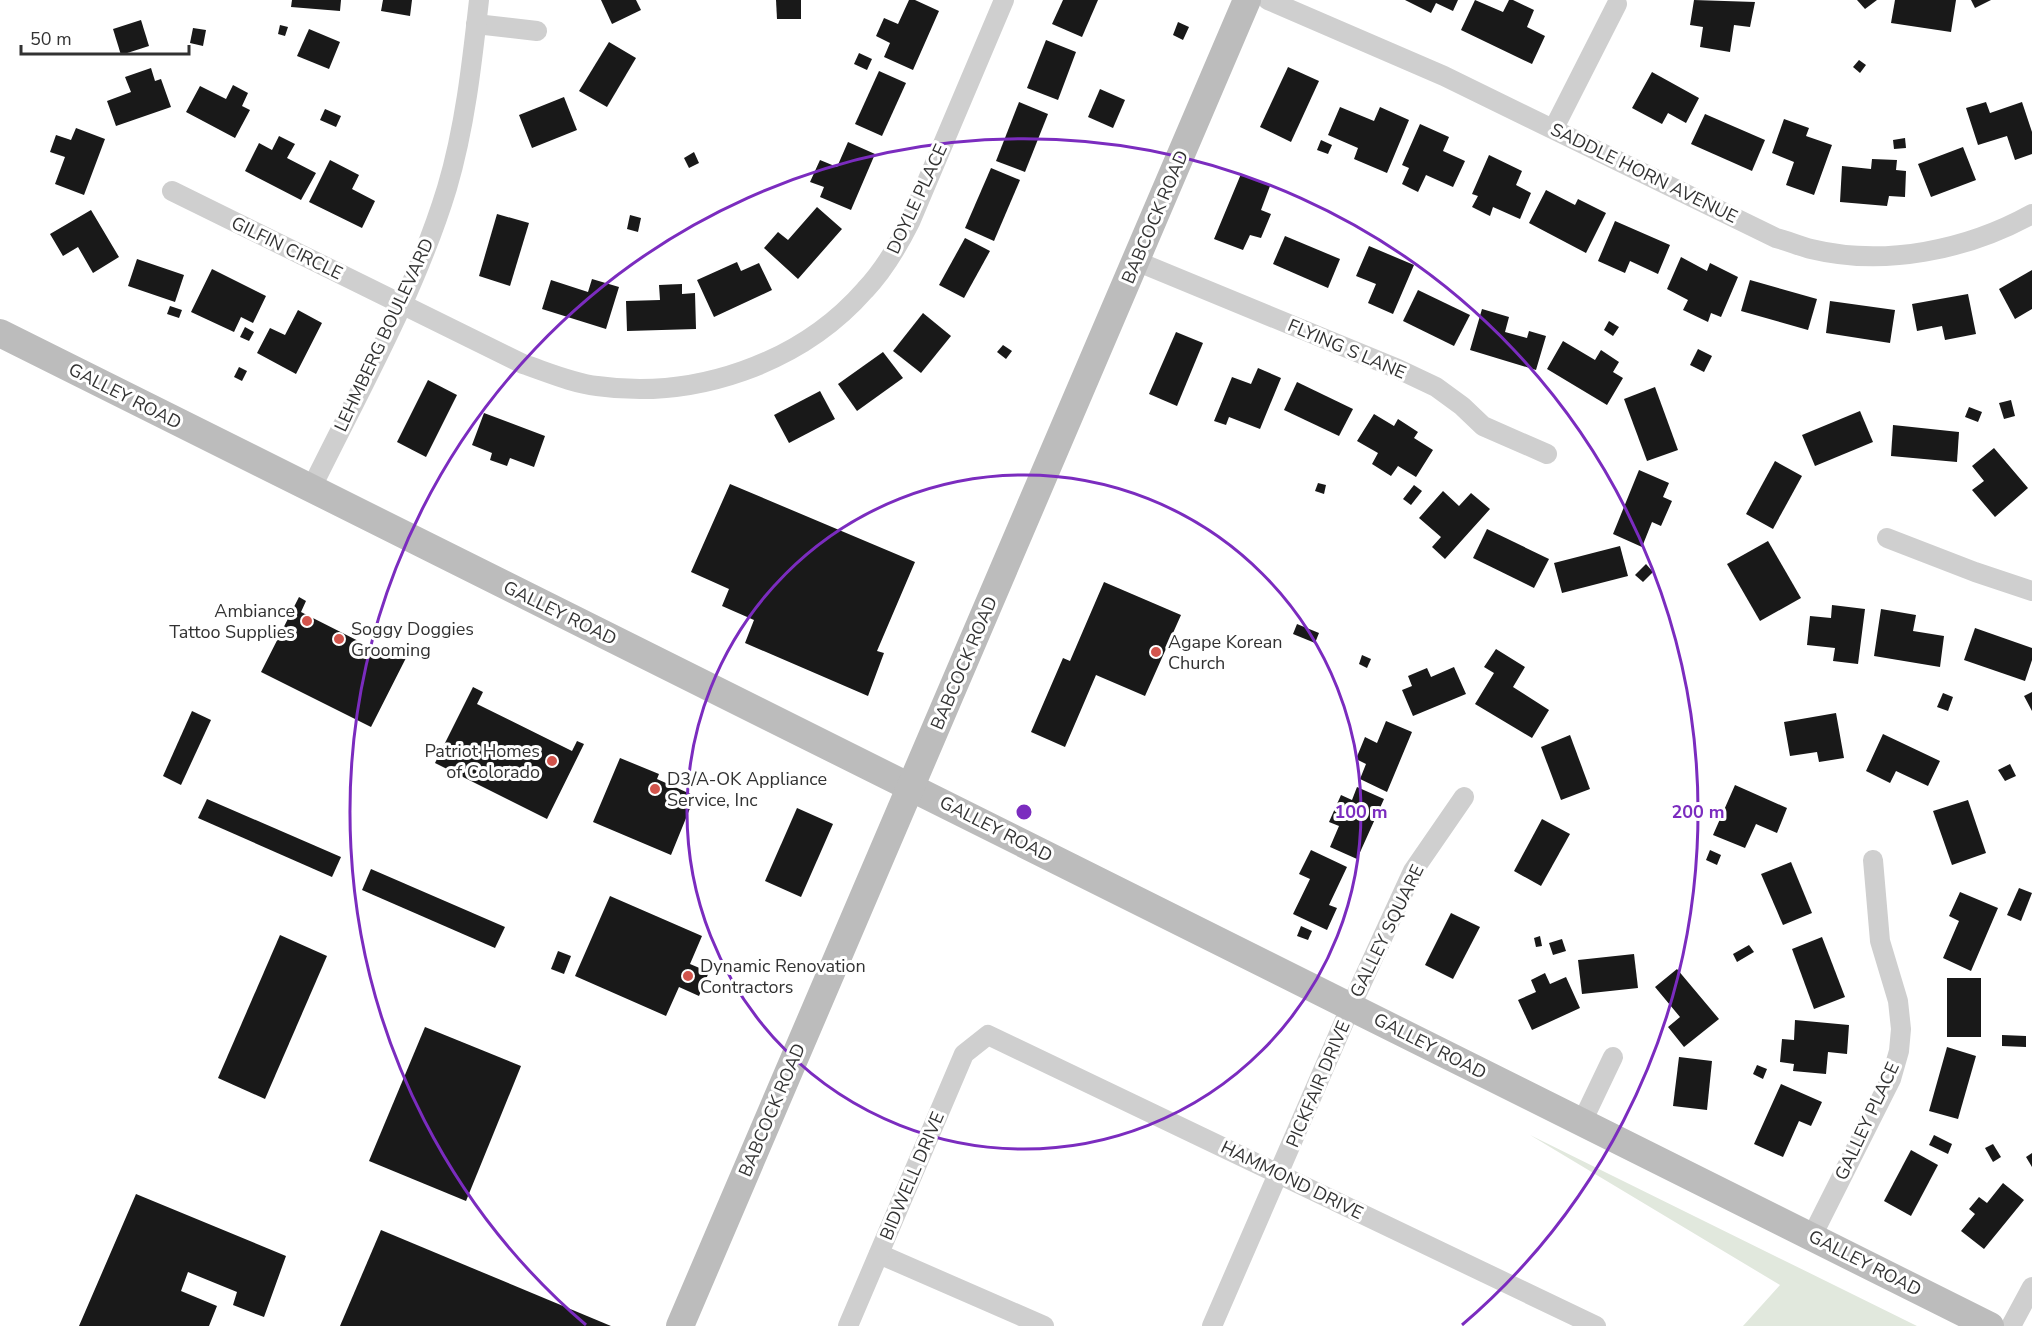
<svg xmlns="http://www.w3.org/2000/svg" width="2032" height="1326" font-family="'Nunito Sans',sans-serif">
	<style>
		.green { fill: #e1e8dd }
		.building { fill: #191919 }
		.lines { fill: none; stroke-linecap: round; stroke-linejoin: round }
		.street { stroke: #cfcfcf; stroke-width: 20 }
		.secondary { stroke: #bcbcbc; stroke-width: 28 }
		.ring { fill: none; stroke: #7b2cbf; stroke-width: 3 }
		.poi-dot { fill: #d2544c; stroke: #fff; stroke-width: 2 }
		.labels { text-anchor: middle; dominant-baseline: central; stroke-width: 6; stroke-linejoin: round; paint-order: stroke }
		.street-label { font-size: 18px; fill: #323232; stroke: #fff }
		.poi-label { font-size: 18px; fill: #323232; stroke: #fff; text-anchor: start }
		.centre { fill: #7b2cbf; stroke: #fff; stroke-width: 3 }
		.ring-label { font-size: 18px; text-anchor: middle; font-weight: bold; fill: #7b2cbf; stroke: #fff; stroke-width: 6; stroke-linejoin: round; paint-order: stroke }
	</style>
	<rect width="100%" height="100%" fill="#fff"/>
	<path class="green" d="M 1530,1135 L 1917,1326 L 1743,1326 L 1780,1285 Z"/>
	<g class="building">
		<path d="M 292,0 L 341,0 L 340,11 L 291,7 Z"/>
		<path d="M 383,0 L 412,0 L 410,16 L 381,11 Z"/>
		<path d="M 601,0 L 636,0 L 641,10 L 612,24 Z"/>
		<path d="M 776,0 L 801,0 L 801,19 L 777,19 Z"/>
		<path d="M 909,0 L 915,0 L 939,11 L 913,70 L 884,57 L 890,43 L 876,36 L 884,18 L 898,24 Z"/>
		<path d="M 1063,0 L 1098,0 L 1082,37 L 1052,24 Z"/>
		<path d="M 1405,0 L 1458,0 L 1453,11 L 1436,3 L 1431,13 Z"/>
		<path d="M 1475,0 L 1503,12 L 1509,0 L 1513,0 L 1534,10 L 1527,27 L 1545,36 L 1532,64 L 1461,30 Z"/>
		<path d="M 1694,0 L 1755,2 L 1750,27 L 1734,25 L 1730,52 L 1700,47 L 1703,27 L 1690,25 Z"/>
		<path d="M 1857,0 L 1877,0 L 1865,9 Z"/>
		<path d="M 1895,0 L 1956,0 L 1951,32 L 1891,23 Z"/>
		<path d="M 1971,0 L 1991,0 L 1975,8 Z"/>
		<path d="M 141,20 L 149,46 L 121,55 L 113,29 Z"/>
		<path d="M 1178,22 L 1189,27 L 1183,40 L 1173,35 Z"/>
		<path d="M 280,25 L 288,27 L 285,36 L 278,34 Z"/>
		<path d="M 193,28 L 206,30 L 203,46 L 190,43 Z"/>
		<path d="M 309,29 L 340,42 L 329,69 L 297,56 Z"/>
		<path d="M 1046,40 L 1076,52 L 1058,100 L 1027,88 Z"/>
		<path d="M 609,42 L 636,58 L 607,107 L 579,91 Z"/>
		<path d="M 859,53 L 872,59 L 867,70 L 854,64 Z"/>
		<path d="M 1859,60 L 1866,65 L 1860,73 L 1853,67 Z"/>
		<path d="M 1288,67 L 1319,81 L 1291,142 L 1260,127 Z"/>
		<path d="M 151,68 L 155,81 L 161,79 L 171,107 L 116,126 L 107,101 L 131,92 L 125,77 Z"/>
		<path d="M 879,71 L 906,83 L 882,136 L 855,124 Z"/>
		<path d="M 1652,72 L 1699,98 L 1686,123 L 1668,113 L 1662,124 L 1632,108 Z"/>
		<path d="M 233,85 L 248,93 L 242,106 L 250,110 L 235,138 L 186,112 L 200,86 L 226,99 Z"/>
		<path d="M 1100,89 L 1125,100 L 1113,128 L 1088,117 Z"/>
		<path d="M 564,97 L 577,130 L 532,148 L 519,115 Z"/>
		<path d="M 1019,102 L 1048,114 L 1025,172 L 996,161 Z"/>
		<path d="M 1986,102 L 1990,113 L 2022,102 L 2032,132 L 2032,154 L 2015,160 L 2007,136 L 1978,145 L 1966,108 Z"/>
		<path d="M 1340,107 L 1374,121 L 1380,107 L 1409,120 L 1387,173 L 1354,159 L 1358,148 L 1328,135 Z"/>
		<path d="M 325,109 L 341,116 L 336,127 L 320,120 Z"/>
		<path d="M 1705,114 L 1765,140 L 1752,171 L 1691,144 Z"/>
		<path d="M 1784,119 L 1809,128 L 1806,136 L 1832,145 L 1814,195 L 1786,185 L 1794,162 L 1772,153 Z"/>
		<path d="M 1420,124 L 1449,137 L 1443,151 L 1465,161 L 1453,187 L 1426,175 L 1418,192 L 1402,184 L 1409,168 L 1402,165 Z"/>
		<path d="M 76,128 L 105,139 L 84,195 L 55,184 L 65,157 L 50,152 L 56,135 L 71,140 Z"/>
		<path d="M 279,136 L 295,144 L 287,158 L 316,173 L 301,200 L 245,171 L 259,143 L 272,150 Z"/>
		<path d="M 1905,138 L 1906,148 L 1894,149 L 1893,140 Z"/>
		<path d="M 1321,140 L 1332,145 L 1328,154 L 1317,150 Z"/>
		<path d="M 848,142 L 875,154 L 851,210 L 820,197 L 824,187 L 810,182 L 820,160 L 837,167 Z"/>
		<path d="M 1963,147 L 1976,180 L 1931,197 L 1918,164 Z"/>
		<path d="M 694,152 L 699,163 L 689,168 L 684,158 Z"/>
		<path d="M 1489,155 L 1522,171 L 1516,185 L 1531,193 L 1520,219 L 1493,207 L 1490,216 L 1472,207 L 1478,196 L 1472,194 Z"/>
		<path d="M 1872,159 L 1897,160 L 1896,170 L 1906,171 L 1905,197 L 1889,196 L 1887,206 L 1840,202 L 1842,166 L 1871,169 Z"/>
		<path d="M 330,160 L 359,175 L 352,189 L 375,201 L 362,228 L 309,202 Z"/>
		<path d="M 991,168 L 1020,180 L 994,241 L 965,228 Z"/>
		<path d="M 1241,174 L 1270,186 L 1261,210 L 1271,214 L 1261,238 L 1250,235 L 1243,250 L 1214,239 Z"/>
		<path d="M 1546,190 L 1575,205 L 1578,199 L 1606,213 L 1586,253 L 1529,223 Z"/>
		<path d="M 817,207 L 842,229 L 798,279 L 764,248 L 778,232 L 788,240 Z"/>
		<path d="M 91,210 L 119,257 L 93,273 L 78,247 L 63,256 L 50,234 Z"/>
		<path d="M 497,214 L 529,223 L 510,286 L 479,276 Z"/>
		<path d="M 630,215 L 641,218 L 638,232 L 627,229 Z"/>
		<path d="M 1615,221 L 1670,245 L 1658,274 L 1630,261 L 1625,273 L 1598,261 Z"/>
		<path d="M 1285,236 L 1340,259 L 1328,288 L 1273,264 Z"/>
		<path d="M 965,238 L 990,251 L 964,298 L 939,285 Z"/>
		<path d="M 1369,246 L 1414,265 L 1393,314 L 1368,303 L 1376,284 L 1356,276 Z"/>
		<path d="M 1681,257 L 1707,271 L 1710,263 L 1738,277 L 1721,317 L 1711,313 L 1708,322 L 1683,310 L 1688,300 L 1667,289 Z"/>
		<path d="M 137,259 L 184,275 L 175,302 L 128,286 Z"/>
		<path d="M 737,262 L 741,271 L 759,263 L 772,290 L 714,317 L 697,280 Z"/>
		<path d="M 212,269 L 266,296 L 253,323 L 241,317 L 234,332 L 191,312 Z"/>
		<path d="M 2032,270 L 2032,309 L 2015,319 L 1999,289 Z"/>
		<path d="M 592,279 L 619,287 L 606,329 L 542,309 L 551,280 L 588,292 Z"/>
		<path d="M 1750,280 L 1817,299 L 1808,330 L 1741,311 Z"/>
		<path d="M 682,284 L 682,294 L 695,293 L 696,329 L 627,331 L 626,301 L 660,300 L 659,285 Z"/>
		<path d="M 1418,290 L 1470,315 L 1454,346 L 1403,321 Z"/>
		<path d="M 1968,294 L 1976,334 L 1945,340 L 1942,326 L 1917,331 L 1912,304 Z"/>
		<path d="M 1830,301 L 1895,310 L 1890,343 L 1826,333 Z"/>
		<path d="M 170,306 L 182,310 L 179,318 L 167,314 Z"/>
		<path d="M 1482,309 L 1509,317 L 1505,332 L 1527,338 L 1529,331 L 1546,336 L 1536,370 L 1470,350 Z"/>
		<path d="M 298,310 L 322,323 L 296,374 L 257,353 L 270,328 L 285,335 Z"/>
		<path d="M 923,313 L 951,336 L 921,373 L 893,351 Z"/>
		<path d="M 1609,321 L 1619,327 L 1613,336 L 1604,330 Z"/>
		<path d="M 245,327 L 254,332 L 249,341 L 240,337 Z"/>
		<path d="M 1176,332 L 1203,343 L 1177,406 L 1149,394 Z"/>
		<path d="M 1563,341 L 1595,360 L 1601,350 L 1619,362 L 1613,372 L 1623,378 L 1607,405 L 1547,369 Z"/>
		<path d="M 1003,345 L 1012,351 L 1006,359 L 997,352 Z"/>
		<path d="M 1698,349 L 1712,356 L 1704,372 L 1690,365 Z"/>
		<path d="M 883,352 L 903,378 L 857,411 L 838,384 Z"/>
		<path d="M 239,367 L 247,371 L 242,381 L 234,377 Z"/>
		<path d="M 1258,368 L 1281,378 L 1260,429 L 1229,417 L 1226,425 L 1214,421 L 1232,377 L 1251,384 Z"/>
		<path d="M 428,380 L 457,395 L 426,457 L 397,442 Z"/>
		<path d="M 1297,382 L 1353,409 L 1339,436 L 1284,410 Z"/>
		<path d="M 1655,387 L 1678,450 L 1647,461 L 1624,399 Z"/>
		<path d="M 820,391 L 835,419 L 789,443 L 774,415 Z"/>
		<path d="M 2011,400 L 2015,416 L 2004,419 L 1999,403 Z"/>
		<path d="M 1969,407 L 1982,412 L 1978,422 L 1965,417 Z"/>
		<path d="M 1860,411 L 1873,442 L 1815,466 L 1802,435 Z"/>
		<path d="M 484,413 L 545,436 L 534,467 L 510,458 L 507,466 L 490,460 L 492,453 L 472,445 Z"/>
		<path d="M 1374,414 L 1394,426 L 1398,419 L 1418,432 L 1414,438 L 1433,450 L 1416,477 L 1398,466 L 1391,476 L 1372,464 L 1378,453 L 1357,441 Z"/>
		<path d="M 1893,425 L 1959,432 L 1957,462 L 1891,456 Z"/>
		<path d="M 1994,448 L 2028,488 L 1995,517 L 1972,490 L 1984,481 L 1972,466 Z"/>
		<path d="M 1775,461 L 1802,476 L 1773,529 L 1746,514 Z"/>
		<path d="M 1639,470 L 1669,483 L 1663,497 L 1672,501 L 1661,526 L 1652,522 L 1642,547 L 1613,534 Z"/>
		<path d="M 1318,483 L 1326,485 L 1324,494 L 1315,491 Z"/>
		<path d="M 730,484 L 915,562 L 877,651 L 884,653 L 868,696 L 745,643 L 754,620 L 722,606 L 729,589 L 691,572 Z"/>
		<path d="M 1414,485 L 1422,491 L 1411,505 L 1403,499 Z"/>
		<path d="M 1443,491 L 1459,506 L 1471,493 L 1490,509 L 1445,559 L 1432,547 L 1441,537 L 1419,518 Z"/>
		<path d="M 1487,529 L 1549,559 L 1534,588 L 1473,558 Z"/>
		<path d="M 1768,541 L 1801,598 L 1760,621 L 1727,564 Z"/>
		<path d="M 1620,546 L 1628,576 L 1562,593 L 1554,563 Z"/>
		<path d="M 1646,564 L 1653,572 L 1643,582 L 1635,575 Z"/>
		<path d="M 1104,582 L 1181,615 L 1145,696 L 1096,675 L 1065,747 L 1031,732 L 1063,658 L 1070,661 Z"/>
		<path d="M 299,597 L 306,601 L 301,612 L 394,659 L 399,650 L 408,654 L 371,727 L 261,672 Z"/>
		<path d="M 1832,605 L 1865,609 L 1858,664 L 1833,661 L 1835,648 L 1807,645 L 1810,616 L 1831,618 Z"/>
		<path d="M 1881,609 L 1916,615 L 1913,631 L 1944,636 L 1940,667 L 1874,656 Z"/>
		<path d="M 1297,624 L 1319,633 L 1315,643 L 1293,634 Z"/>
		<path d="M 1975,628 L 2032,648 L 2032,660 L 2025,681 L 1964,660 Z"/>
		<path d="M 1496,649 L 1525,667 L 1513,687 L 1549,710 L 1532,738 L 1475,704 L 1494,673 L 1484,667 Z"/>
		<path d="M 1362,655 L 1371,659 L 1367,668 L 1359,664 Z"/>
		<path d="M 1454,667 L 1466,694 L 1413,716 L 1402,690 L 1412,686 L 1408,676 L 1427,668 L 1431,677 Z"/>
		<path d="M 473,687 L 483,692 L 477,704 L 572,751 L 577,741 L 584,744 L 547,819 L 435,763 Z"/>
		<path d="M 2032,692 L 2032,711 L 2024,696 Z"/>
		<path d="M 1943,693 L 1953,697 L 1948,711 L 1937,707 Z"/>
		<path d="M 192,711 L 211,720 L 181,785 L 163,776 Z"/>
		<path d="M 1836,713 L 1844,758 L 1819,762 L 1817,752 L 1790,756 L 1784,722 Z"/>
		<path d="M 1386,721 L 1412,732 L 1387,792 L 1360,779 L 1366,764 L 1356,759 L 1365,737 L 1377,743 Z"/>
		<path d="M 1883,734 L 1940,761 L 1928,786 L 1896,771 L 1890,783 L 1866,771 Z"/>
		<path d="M 1570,735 L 1590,789 L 1561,800 L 1541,747 Z"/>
		<path d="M 620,758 L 659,774 L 657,779 L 695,796 L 671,855 L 593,822 Z"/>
		<path d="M 2010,764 L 2016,776 L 2005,781 L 1998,770 Z"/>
		<path d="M 1735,785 L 1787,808 L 1777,833 L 1756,824 L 1745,848 L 1713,835 Z"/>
		<path d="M 1357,787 L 1384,799 L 1357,859 L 1330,847 L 1339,826 L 1329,822 L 1341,795 L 1352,800 Z"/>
		<path d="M 207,799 L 341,857 L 332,877 L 198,818 Z"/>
		<path d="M 1968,800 L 1986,853 L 1952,865 L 1933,811 Z"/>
		<path d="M 797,808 L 833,824 L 801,897 L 765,881 Z"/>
		<path d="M 1542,819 L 1570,834 L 1541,886 L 1514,871 Z"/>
		<path d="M 1311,850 L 1347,867 L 1329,905 L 1337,908 L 1327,930 L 1293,914 L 1310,879 L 1299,874 Z"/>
		<path d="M 1710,850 L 1721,855 L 1717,865 L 1706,860 Z"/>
		<path d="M 1791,862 L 1812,913 L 1783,925 L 1761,874 Z"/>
		<path d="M 371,869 L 505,927 L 495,948 L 362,890 Z"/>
		<path d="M 2019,888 L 2032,893 L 2021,921 L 2007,915 Z"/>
		<path d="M 1960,892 L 1998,908 L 1971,971 L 1943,958 L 1959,921 L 1949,916 Z"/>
		<path d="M 610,896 L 702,936 L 690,964 L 709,972 L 699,996 L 679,987 L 666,1016 L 575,976 Z"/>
		<path d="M 1451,913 L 1480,927 L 1453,979 L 1425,965 Z"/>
		<path d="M 1301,926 L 1312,931 L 1308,940 L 1297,936 Z"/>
		<path d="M 280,935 L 327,956 L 265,1099 L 218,1078 Z"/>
		<path d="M 1540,936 L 1542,946 L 1536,947 L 1534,938 Z"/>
		<path d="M 1822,937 L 1845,997 L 1814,1009 L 1792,949 Z"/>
		<path d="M 1562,939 L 1566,951 L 1553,955 L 1549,943 Z"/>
		<path d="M 1749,945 L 1754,952 L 1737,962 L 1733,954 Z"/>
		<path d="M 558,951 L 571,956 L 564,974 L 551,969 Z"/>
		<path d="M 1634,954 L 1638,988 L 1582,994 L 1578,960 Z"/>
		<path d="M 1677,969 L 1719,1019 L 1684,1047 L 1668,1027 L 1680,1017 L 1655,987 Z"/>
		<path d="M 1545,973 L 1550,984 L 1566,977 L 1580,1008 L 1532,1030 L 1518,1000 L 1536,992 L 1531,980 Z"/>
		<rect x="1947" y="978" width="34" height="59"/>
		<path d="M 1795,1020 L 1849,1025 L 1847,1054 L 1828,1052 L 1826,1074 L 1793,1071 L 1794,1064 L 1780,1062 L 1782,1039 L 1794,1040 Z"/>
		<path d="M 425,1027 L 521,1066 L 466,1201 L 369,1161 Z"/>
		<path d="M 2002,1035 L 2026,1036 L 2026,1047 L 2002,1046 Z"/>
		<path d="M 1947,1047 L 1976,1056 L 1958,1119 L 1929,1111 Z"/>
		<path d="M 1679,1057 L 1712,1061 L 1707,1110 L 1673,1106 Z"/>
		<path d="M 1757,1065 L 1767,1069 L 1763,1079 L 1753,1074 Z"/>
		<path d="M 1781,1084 L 1822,1102 L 1811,1126 L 1799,1121 L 1783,1157 L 1754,1144 Z"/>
		<path d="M 1934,1135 L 1952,1144 L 1948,1154 L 1929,1145 Z"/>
		<path d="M 1993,1144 L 2001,1157 L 1993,1162 L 1985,1148 Z"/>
		<path d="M 1911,1150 L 1938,1165 L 1911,1216 L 1884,1201 Z"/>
		<path d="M 2032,1153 L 2032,1167 L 2026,1157 Z"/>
		<path d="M 2003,1183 L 2024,1200 L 1984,1249 L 1961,1231 L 1975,1214 L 1969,1209 L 1979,1197 L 1987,1203 Z"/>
		<path d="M 136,1194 L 286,1256 L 264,1317 L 233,1305 L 237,1292 L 188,1272 L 181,1291 L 217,1306 L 209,1326 L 79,1326 Z"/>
		<path d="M 381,1230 L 611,1326 L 340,1326 Z"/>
	</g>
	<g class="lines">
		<g class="street">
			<path d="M 1268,0 L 1444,76 L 1776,238 C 1788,241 1799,246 1811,249 C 1885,267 1967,250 2032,214"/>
			<path d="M 476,24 L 537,31"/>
			<path d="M 1554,128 L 1617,4"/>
			<path d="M 172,191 L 523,364 C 547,372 572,383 597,386 C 694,400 800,364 865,290 C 884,270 898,246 910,222 L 1004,0"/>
			<path d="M 1136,261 L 1398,369 L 1436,387 L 1462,406 L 1483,426 L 1547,454"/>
			<path d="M 311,489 C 359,391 415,293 447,188 C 465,127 472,63 479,0"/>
			<path d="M 1887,538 L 1975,572 L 2032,591"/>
			<path d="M 1582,1122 L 1613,1057"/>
			<path d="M 1812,1236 L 1891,1079 L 1899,1051 L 1901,1029 L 1898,1001 L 1880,941 L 1873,860"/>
			<path d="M 879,1254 L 1044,1326"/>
			<path d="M 848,1326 L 964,1054 L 988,1035 L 1596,1326"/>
			<path d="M 1212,1326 L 1351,1006 L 1413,871 L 1464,797"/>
			<path d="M 2011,1326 L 2032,1287"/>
		</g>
		<g class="secondary">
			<path d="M 0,333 L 1990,1326"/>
			<path d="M 680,1326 L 1247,0"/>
		</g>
	</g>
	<g class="ring">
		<circle cx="1024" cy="812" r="337"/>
		<path d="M586 1325A674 674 0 1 1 1462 1325"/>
	</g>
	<g class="poi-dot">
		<circle cx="307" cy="621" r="6"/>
		<circle cx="339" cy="639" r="6"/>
		<circle cx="1156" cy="652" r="6"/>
		<circle cx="552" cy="761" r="6"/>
		<circle cx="655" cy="789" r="6"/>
		<circle cx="688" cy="976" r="6"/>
	</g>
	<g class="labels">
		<g class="street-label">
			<text transform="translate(1644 173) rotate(26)">SADDLE HORN AVENUE</text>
			<text transform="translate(917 199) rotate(-65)">DOYLE PLACE</text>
			<text transform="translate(1155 217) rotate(-67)">BABCOCK ROAD</text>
			<text transform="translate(287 248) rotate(26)">GILFIN CIRCLE</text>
			<text transform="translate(384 335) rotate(-65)">LEHMBERG BOULEVARD</text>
			<text transform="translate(1347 349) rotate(23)">FLYING S LANE</text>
			<text transform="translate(125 396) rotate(27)">GALLEY ROAD</text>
			<text transform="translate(560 613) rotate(26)">GALLEY ROAD</text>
			<text transform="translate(964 663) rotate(-67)">BABCOCK ROAD</text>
			<text transform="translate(996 829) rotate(27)">GALLEY ROAD</text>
			<text transform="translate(1387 931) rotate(-64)">GALLEY SQUARE</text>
			<text transform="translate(1430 1046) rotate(27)">GALLEY ROAD</text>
			<text transform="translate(1318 1084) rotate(-67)">PICKFAIR DRIVE</text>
			<text transform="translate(772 1110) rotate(-67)">BABCOCK ROAD</text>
			<text transform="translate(1867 1121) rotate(-65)">GALLEY PLACE</text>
			<text transform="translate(912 1176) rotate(-67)">BIDWELL DRIVE</text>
			<text transform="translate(1292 1180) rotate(26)">HAMMOND DRIVE</text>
			<text transform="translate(1865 1263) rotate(27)">GALLEY ROAD</text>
		</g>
		<g class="poi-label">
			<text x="295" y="611" text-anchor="end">Ambiance<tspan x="295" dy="21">Tattoo Supplies</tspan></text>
			<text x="351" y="629">Soggy Doggies<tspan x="351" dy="21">Grooming</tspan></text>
			<text x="1168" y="642">Agape Korean<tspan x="1168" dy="21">Church</tspan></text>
			<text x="540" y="751" text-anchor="end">Patriot Homes<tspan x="540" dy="21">of Colorado</tspan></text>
			<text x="667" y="779">D3/A-OK Appliance<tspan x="667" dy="21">Service, Inc</tspan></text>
			<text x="700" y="966">Dynamic Renovation<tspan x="700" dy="21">Contractors</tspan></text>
		</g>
	</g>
	<circle cx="1024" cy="812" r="9" class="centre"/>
	<g class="ring-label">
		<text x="1361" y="818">100 m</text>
		<text x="1698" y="818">200 m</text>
	</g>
	<path d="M21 45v9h168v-9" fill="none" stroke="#323232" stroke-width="3"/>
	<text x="30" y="45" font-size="18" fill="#323232" stroke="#ffffff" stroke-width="4.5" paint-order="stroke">50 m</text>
</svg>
